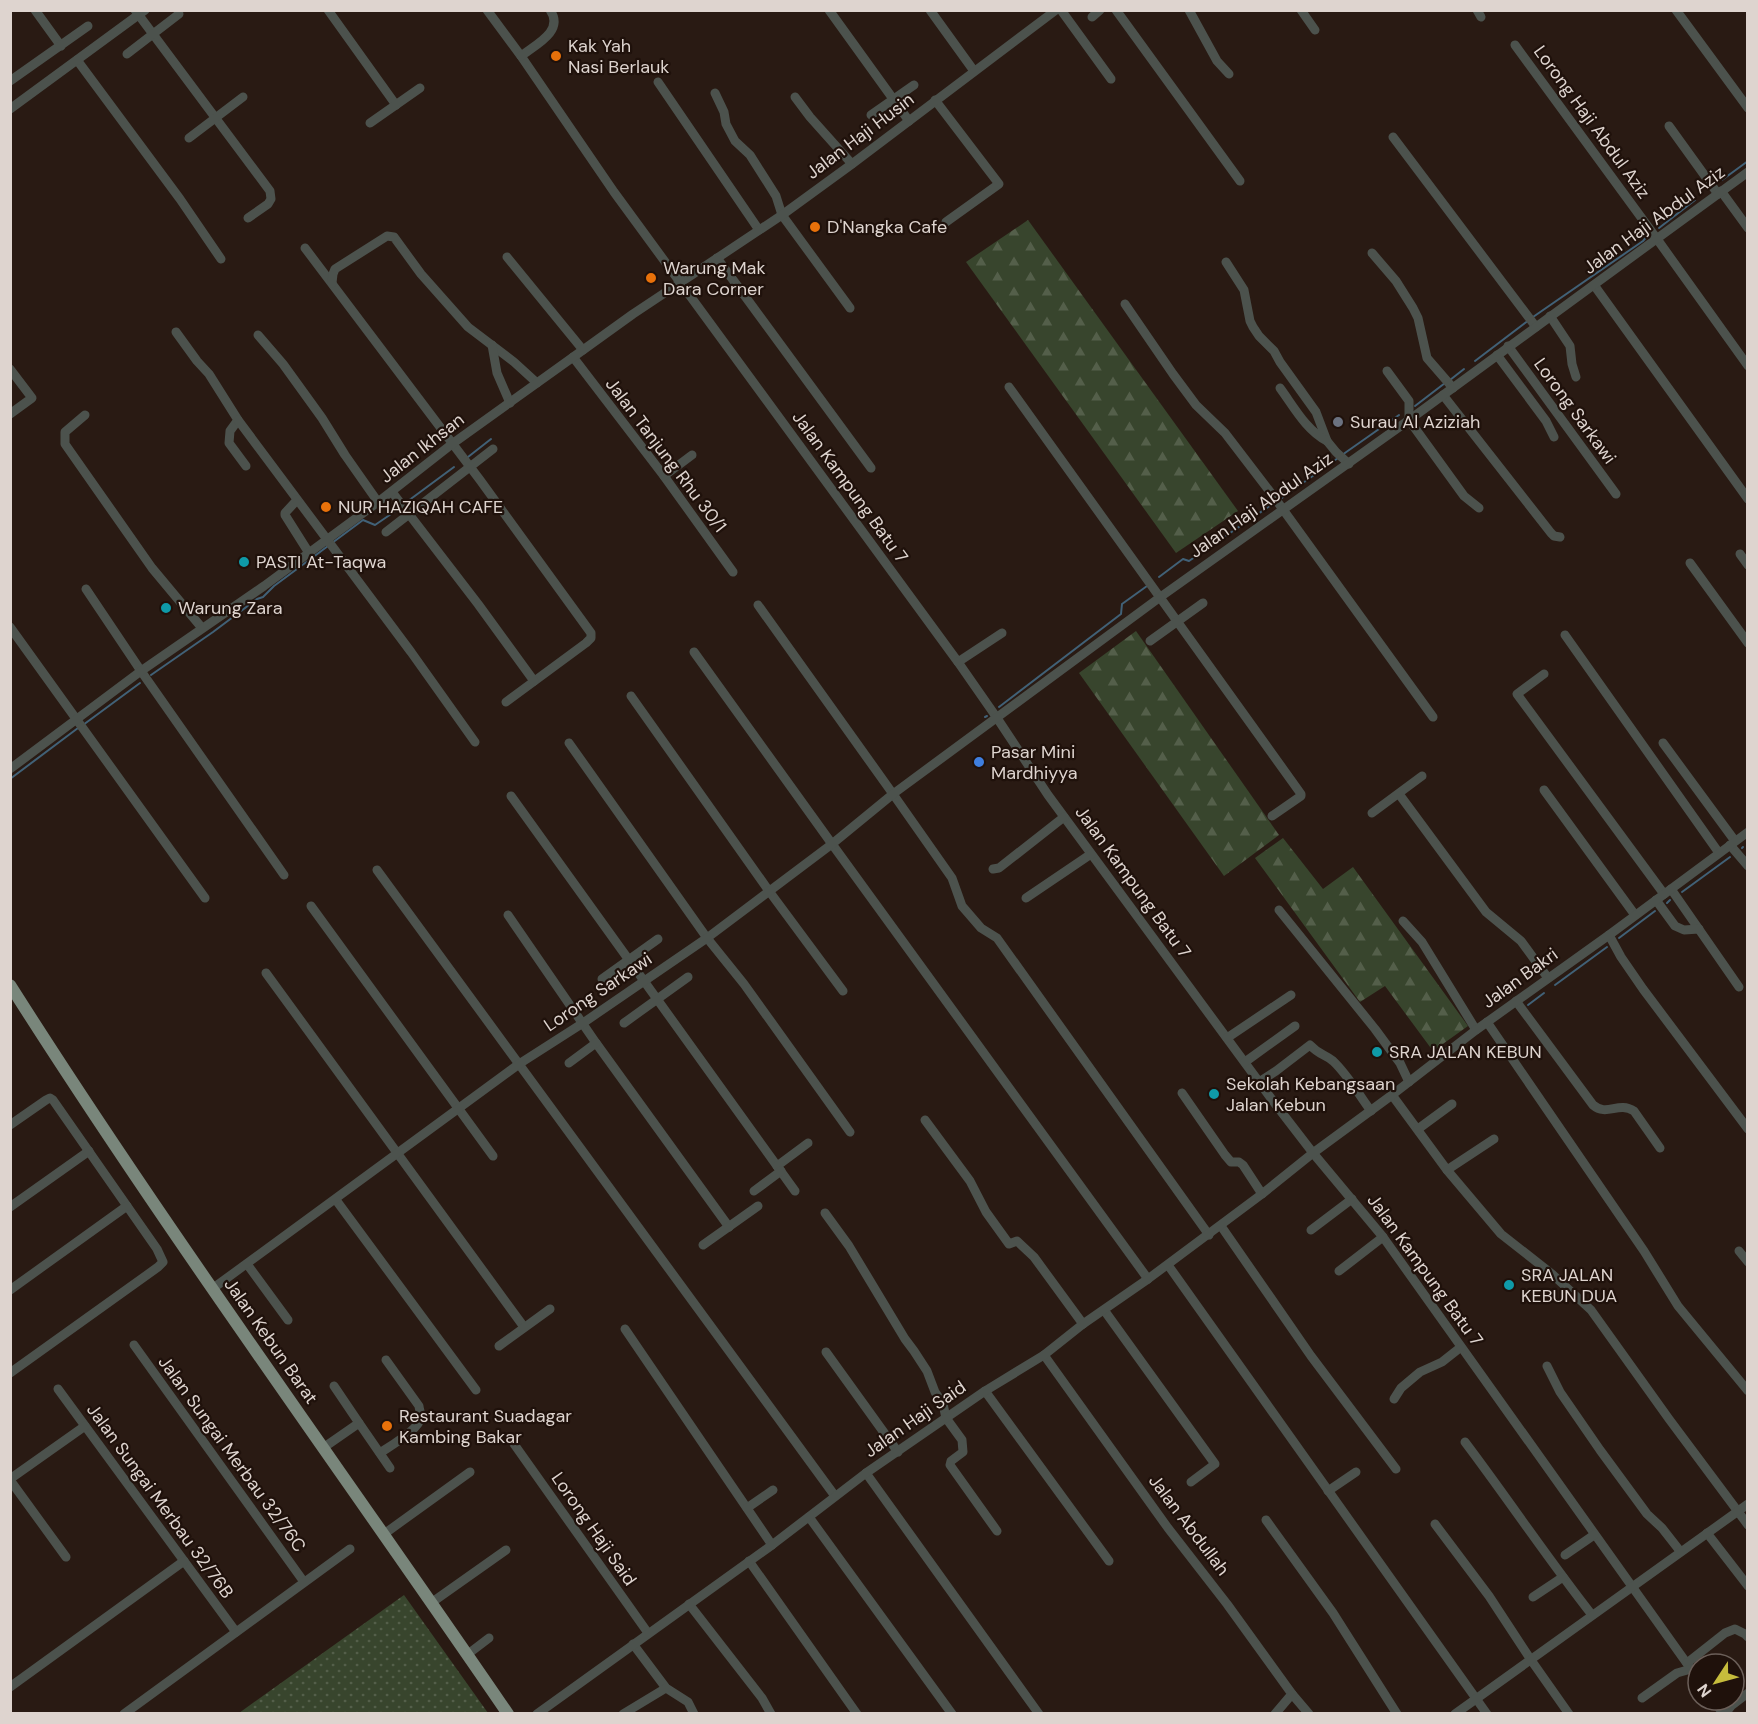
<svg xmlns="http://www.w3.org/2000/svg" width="1758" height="1724" font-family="'DM Sans',sans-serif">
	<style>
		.green { fill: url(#green-dots) }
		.forest { fill: url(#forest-firs) }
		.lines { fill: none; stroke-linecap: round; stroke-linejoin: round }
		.stream { stroke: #416177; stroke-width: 2 }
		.minor { stroke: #4c524d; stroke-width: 9 }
		.major { stroke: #79867b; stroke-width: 12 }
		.food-dot { fill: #e8710a; stroke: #1f110b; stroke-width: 2 }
		.worship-dot { fill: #6b7280; stroke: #1f110b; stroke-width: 2 }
		.culture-dot { fill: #0f9aa8; stroke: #1f110b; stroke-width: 2 }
		.shop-dot { fill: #3f7fe0; stroke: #1f110b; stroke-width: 2 }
		.labels { text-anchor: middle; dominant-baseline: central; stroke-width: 4.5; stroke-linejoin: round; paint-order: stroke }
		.poi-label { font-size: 18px; fill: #ded4cf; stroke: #1f110b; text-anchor: start }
		.street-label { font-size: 18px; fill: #ded4cf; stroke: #1f110b }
	</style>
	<defs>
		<pattern id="green-dots" width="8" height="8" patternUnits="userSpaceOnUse" patternTransform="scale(1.5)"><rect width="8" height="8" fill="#38452d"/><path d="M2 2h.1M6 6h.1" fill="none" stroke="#545f4a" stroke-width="1.8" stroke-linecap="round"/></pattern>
		<pattern id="forest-firs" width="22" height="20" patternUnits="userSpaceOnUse" patternTransform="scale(1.5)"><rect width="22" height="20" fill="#38452d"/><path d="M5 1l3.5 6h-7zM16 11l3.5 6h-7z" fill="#545f4a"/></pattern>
	</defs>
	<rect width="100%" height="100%" fill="#291a13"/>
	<path class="green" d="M 404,1595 L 488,1713 L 239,1713 Z"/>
	<g class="forest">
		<path d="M 1028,220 L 1238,511 L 1176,553 L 966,262 Z"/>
		<path d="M 1136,631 L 1279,835 L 1224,876 L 1079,673 Z"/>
		<path d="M 1283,838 L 1323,889 L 1353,867 L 1468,1026 L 1433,1051 L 1385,986 L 1360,1002 L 1255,858 Z"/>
	</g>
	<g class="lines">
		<g class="stream">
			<path d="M 1722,180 L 1748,161"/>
			<path d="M 1659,228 L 1695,200"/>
			<path d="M 1533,317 L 1643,241 L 1648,235"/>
			<path d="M 1475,361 L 1529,320"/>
			<path d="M 1450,380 L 1464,369"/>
			<path d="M 1415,406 L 1445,383"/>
			<path d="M 1342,455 L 1399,415"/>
			<path d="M 468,457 L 491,439"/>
			<path d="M 1279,500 L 1338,458"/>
			<path d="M 408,501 L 454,467"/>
			<path d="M 332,543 L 363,520 L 375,525 L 397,510"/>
			<path d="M 1159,577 L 1183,559 L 1189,561 L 1274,503"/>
			<path d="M 151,675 L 213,632 L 257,599 L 263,597 L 274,586 L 328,546"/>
			<path d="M 999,707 L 1121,614 L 1122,604 L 1147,586"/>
			<path d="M 985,717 L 987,716"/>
			<path d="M 83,725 L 140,683"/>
			<path d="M 10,779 L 78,728"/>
			<path d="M 1742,848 L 1743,847"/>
			<path d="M 1682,892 L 1730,857"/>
			<path d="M 1667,903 L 1670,900"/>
			<path d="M 1619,938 L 1655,911"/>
			<path d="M 1555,985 L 1607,947"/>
			<path d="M 1528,1005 L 1544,993"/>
		</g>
		<g class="minor">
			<path d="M 35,10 L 61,46"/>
			<path d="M 135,10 L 270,191 L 271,199 L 268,204 L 248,218"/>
			<path d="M 328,10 L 396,105"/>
			<path d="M 487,10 L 521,56 L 614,192 L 958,662 L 997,718 L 1048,795 L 1276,1105 L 1313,1153 L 1383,1237 L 1698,1679"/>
			<path d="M 829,10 L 909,121"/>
			<path d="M 930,10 L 974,71"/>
			<path d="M 1061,10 L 1111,79"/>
			<path d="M 1116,10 L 1240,181"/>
			<path d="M 1189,10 L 1217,61 L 1229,74"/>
			<path d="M 1301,10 L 1315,30"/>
			<path d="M 1477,10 L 1481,17"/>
			<path d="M 1676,10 L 1748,108"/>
			<path d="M 1092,17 L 1100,10"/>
			<path d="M 1515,45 L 1657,239 L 1748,366"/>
			<path d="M 127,54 L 179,14"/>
			<path d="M 521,56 C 535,45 565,31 550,10"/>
			<path d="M 77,60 L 180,199 L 221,259"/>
			<path d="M 10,81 L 88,26"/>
			<path d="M 658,82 L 759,230"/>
			<path d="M 715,93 L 724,112 L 726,124 L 735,141 L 750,155 L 776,196 L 782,215 L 850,308"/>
			<path d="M 795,97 L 810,117 L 852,164"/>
			<path d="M 935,100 L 999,184 L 946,222"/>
			<path d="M 10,109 L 145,10"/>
			<path d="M 871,115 L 914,85"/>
			<path d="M 370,123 L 420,88"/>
			<path d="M 1669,126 L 1718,194"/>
			<path d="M 1393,137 L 1536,327"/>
			<path d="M 189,138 L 243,97"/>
			<path d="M 1721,191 L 1748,228"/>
			<path d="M 305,248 L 480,480 L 591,633 L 591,638 L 586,643 L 506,702"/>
			<path d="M 1372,253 L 1396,281 L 1413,308 L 1418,318 L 1427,358 L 1453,388"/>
			<path d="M 507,257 L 583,350"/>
			<path d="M 717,258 L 871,468"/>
			<path d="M 1226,262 L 1244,290 L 1250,321 L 1253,327 L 1259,336 L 1274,351 L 1280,362 L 1316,412 L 1327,441 L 1336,452 L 1349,464"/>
			<path d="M 332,283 L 333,274 L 335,269 L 387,236 L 394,237 L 421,274 L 468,327 L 514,362 L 537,383"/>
			<path d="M 1594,285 L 1748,499"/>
			<path d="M 1125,304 L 1173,374 L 1196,405 L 1225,433 L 1274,497 L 1433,717"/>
			<path d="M 1550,316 L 1570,346 L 1572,364 L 1576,377"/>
			<path d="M 176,332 L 197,361 L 209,374 L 238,420 L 230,431 L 229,443 L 246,466"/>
			<path d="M 258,335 L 283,364 L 322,418 L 345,455 L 378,502"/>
			<path d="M 492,345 L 497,373 L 510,403"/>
			<path d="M 1508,346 L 1616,494"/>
			<path d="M 1497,355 L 1546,421 L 1554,437"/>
			<path d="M 573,357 L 664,476 L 733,572"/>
			<path d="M 10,369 L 32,398 L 10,414"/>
			<path d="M 1387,371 L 1409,401 L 1409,420 L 1464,496 L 1479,508"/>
			<path d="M 1009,387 L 1301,794 L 1301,796 L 1272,816"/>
			<path d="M 1280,388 C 1294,407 1306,430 1327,441"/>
			<path d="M 1443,395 L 1551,533 L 1554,536 L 1560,537"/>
			<path d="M 85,415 L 65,432 L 65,444 L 152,568 L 202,628"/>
			<path d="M 238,420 L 411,652 L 475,742"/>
			<path d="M 664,476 L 692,455"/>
			<path d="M 392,492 L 478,604 L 534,681"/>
			<path d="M 297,500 L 285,513 L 285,515 L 309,553"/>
			<path d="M 386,532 L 493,449"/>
			<path d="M 1740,554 L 1748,565"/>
			<path d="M 1690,563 L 1748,643"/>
			<path d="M 86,589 L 141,671 L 284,875"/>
			<path d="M 758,605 L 893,794 L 952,878 L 962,906 L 981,928 L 997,938 L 1209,1235"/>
			<path d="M 10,627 L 205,898"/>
			<path d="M 1565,635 L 1719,853"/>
			<path d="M 1150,641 L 1203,603"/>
			<path d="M 694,652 L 832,844 L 1148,1279"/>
			<path d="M 958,662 L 1002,633"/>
			<path d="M 1544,674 L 1517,694 L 1664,894"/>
			<path d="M 631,696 L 769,891 L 843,991"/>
			<path d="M 569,743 L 707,938 L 744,984 L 850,1132"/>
			<path d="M 1663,743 L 1735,841"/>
			<path d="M 10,769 L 141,671 L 264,586 L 378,502 L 452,444 L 583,350 L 633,314 L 782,215 L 852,164 L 1056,10"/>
			<path d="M 1544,790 L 1635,915"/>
			<path d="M 1399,794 L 1486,912 L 1521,941 L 1548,978"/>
			<path d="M 511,796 L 795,1191"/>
			<path d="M 1372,813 L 1422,776"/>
			<path d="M 1730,845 L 1748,866"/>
			<path d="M 993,869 L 999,868 L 1064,817"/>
			<path d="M 377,870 L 835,1496"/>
			<path d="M 1671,889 L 1739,987"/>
			<path d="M 1026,898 L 1091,854"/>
			<path d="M 1656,900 L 1675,926 L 1684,930 L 1699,929"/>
			<path d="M 311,906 L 493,1156"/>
			<path d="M 1279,910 L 1375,1029 L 1400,1063 L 1409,1082"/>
			<path d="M 508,915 L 596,1043 L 729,1227"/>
			<path d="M 1403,921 L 1422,942 L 1476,1030"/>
			<path d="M 1609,935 L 1621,957 L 1643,989 L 1748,1129"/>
			<path d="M 266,973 L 524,1327"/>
			<path d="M 602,979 L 658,939"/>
			<path d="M 1516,1001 L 1593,1105 C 1607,1117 1618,1101 1634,1111 L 1660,1148"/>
			<path d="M 1487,1022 L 1644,1251 L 1678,1306 L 1748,1391"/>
			<path d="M 624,1023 L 688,977"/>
			<path d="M 1227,1038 L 1291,995"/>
			<path d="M 1245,1062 L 1295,1026"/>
			<path d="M 569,1063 L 596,1043"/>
			<path d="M 1259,1082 L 1276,1071 L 1310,1045 C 1319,1055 1325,1054 1333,1061 C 1348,1075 1359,1095 1371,1111"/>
			<path d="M 1182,1093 L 1225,1155 L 1231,1162 L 1239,1162 L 1243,1165 L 1262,1194"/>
			<path d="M 1392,1095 L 1447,1170 L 1501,1234 L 1552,1274 L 1591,1310 L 1669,1419 L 1748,1525"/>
			<path d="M 925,1120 L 970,1181 L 986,1212 L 1009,1244 L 1017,1241 L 1034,1257 L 1083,1324"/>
			<path d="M 10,1125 L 46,1100 L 50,1098 L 53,1100 L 157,1249 L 163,1262 L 158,1267 L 10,1373"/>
			<path d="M 1418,1129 L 1452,1104"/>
			<path d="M 777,1166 L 808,1143"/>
			<path d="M 1447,1170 L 1494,1139"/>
			<path d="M 754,1191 L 781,1171"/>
			<path d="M 336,1200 L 476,1390"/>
			<path d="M 10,1207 L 89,1151"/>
			<path d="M 825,1213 L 849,1246 L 905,1339 L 914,1351 L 927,1371 L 935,1392 L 943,1404 L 946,1418 L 962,1440 L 963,1452 L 951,1461 L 950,1465 L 997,1531"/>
			<path d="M 1221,1226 L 1311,1356 L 1396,1469"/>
			<path d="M 1311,1230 L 1352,1199"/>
			<path d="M 703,1245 L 758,1206"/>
			<path d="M 1739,1251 L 1748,1262"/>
			<path d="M 247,1264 L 288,1320"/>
			<path d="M 1168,1265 L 1487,1714"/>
			<path d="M 1339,1271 L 1383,1237"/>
			<path d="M 212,1289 L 519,1064 L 583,1023 L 707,938 L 832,844 L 893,794 L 1159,598 L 1409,420 L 1748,172"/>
			<path d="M 10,1290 L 127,1206"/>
			<path d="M 1104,1310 L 1215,1464 L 1191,1482"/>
			<path d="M 625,1329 L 772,1545"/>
			<path d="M 134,1345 L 304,1582"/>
			<path d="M 499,1346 L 550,1309"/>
			<path d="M 826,1352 L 898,1452"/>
			<path d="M 1044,1355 L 1168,1528 L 1227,1604 L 1292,1694 L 1275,1714"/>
			<path d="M 1547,1366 L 1560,1392 L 1600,1450 L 1647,1514 L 1662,1528 L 1680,1551"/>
			<path d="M 58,1389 L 236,1632"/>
			<path d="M 985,1391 L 1109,1561"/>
			<path d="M 1394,1399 L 1401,1388 L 1420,1372 L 1442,1362 L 1461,1347"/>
			<path d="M 359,1423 L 390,1468"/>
			<path d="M 1465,1442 C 1508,1499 1548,1559 1592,1615"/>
			<path d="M 514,1444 L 648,1633"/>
			<path d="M 323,1448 L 359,1423 L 334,1386"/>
			<path d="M 380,1453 C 390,1446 421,1429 421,1416 C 421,1414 419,1408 419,1406 L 386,1360"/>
			<path d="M 866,1473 L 1039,1714"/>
			<path d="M 10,1479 L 85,1426"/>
			<path d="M 10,1480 L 66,1557"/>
			<path d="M 1328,1491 L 1356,1472"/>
			<path d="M 747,1508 L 773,1490"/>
			<path d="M 809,1517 L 952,1714"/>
			<path d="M 1266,1520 L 1333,1613 L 1397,1714"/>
			<path d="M 1435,1524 L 1489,1596 L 1531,1660 L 1569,1714"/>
			<path d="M 1707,1533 L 1748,1586"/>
			<path d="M 384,1534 L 470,1472"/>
			<path d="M 1565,1555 L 1594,1535"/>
			<path d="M 749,1561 L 857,1714"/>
			<path d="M 1533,1597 L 1563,1577"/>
			<path d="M 431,1603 L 506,1550"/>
			<path d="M 689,1604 L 762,1698 L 771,1714"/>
			<path d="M 633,1644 L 666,1688 L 688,1702 L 694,1714"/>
			<path d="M 468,1654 L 489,1638"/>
			<path d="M 1687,1663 L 1725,1633 L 1735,1629 L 1745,1634 L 1748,1637"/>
			<path d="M 10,1687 L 184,1561"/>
			<path d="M 1292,1694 L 1309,1714"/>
			<path d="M 1642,1698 L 1677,1673 L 1691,1669"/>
			<path d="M 1714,1700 L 1723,1714"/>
			<path d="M 124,1714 L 350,1549"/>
			<path d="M 537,1714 L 772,1545 L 866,1473 L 985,1391 L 1044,1355 L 1083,1324 L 1148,1279 L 1262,1194 L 1313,1153 L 1392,1095 L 1476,1030 L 1609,935 L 1748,832"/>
			<path d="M 623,1714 L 666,1688"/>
			<path d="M 1455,1714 L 1748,1504"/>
			<path d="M 1725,1714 L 1731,1706 L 1748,1693"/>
		</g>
		<path class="major" d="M 10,985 C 168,1234 342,1471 508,1714"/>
	</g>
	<g class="food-dot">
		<circle cx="556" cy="56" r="6"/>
		<circle cx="815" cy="227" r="6"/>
		<circle cx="651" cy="278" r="6"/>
		<circle cx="326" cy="507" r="6"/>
		<circle cx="387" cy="1426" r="6"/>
	</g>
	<circle class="worship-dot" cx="1338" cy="422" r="6"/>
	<g class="culture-dot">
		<circle cx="244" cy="562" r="6"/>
		<circle cx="166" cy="608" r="6"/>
		<circle cx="1377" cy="1052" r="6"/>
		<circle cx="1214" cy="1094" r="6"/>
		<circle cx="1509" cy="1285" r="6"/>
	</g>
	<circle class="shop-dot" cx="979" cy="762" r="6"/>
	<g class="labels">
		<g class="poi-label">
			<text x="568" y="46">Kak Yah<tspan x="568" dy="21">Nasi Berlauk</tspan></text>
			<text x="827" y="227">D'Nangka Cafe</text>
			<text x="663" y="268">Warung Mak<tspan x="663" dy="21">Dara Corner</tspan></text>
			<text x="1350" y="422">Surau Al Aziziah</text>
			<text x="338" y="507">NUR HAZIQAH CAFE</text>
			<text x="256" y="562">PASTI At-Taqwa</text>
			<text x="178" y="608">Warung Zara</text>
			<text x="991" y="752">Pasar Mini<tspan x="991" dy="21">Mardhiyya</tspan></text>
			<text x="1389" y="1052">SRA JALAN KEBUN</text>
			<text x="1226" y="1084">Sekolah Kebangsaan<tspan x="1226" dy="21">Jalan Kebun</tspan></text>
			<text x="1521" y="1275">SRA JALAN<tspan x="1521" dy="21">KEBUN DUA</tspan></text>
			<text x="399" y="1416">Restaurant Suadagar<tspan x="399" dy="21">Kambing Bakar</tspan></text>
		</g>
		<g class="street-label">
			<text transform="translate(1592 122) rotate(54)">Lorong Haji Abdul Aziz</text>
			<text transform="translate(860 136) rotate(-37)">Jalan Haji Husin</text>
			<text transform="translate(1654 220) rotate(-36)">Jalan Haji Abdul Aziz</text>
			<text transform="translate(1575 411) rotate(54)">Lorong Sarkawi</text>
			<text transform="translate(422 448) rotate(-38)">Jalan Ikhsan</text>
			<text transform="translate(666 455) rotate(53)">Jalan Tanjung Rhu 30/1</text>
			<text transform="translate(850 487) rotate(54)">Jalan Kampung Batu 7</text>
			<text transform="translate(1261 505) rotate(-35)">Jalan Haji Abdul Aziz</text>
			<text transform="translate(1133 882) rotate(54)">Jalan Kampung Batu 7</text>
			<text transform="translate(1520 978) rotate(-36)">Jalan Bakri</text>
			<text transform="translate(598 992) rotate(-34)">Lorong Sarkawi</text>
			<text transform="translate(1425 1270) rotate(54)">Jalan Kampung Batu 7</text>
			<text transform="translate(271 1341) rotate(55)">Jalan Kebun Barat</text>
			<text transform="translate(915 1419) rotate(-35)">Jalan Haji Said</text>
			<text transform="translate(232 1454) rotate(54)">Jalan Sungai Merbau 32/76C</text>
			<text transform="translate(160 1501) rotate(54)">Jalan Sungai Merbau 32/76B</text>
			<text transform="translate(1189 1525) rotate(53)">Jalan Abdullah</text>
			<text transform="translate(594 1529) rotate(55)">Lorong Haji Said</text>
		</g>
	</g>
	<rect width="1758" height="1724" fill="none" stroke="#ded4cf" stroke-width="24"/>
	<g transform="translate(1716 1682) rotate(234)"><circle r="28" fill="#1f110b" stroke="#6b5f59" stroke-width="1.5"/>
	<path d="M0-4.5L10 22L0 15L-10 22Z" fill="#c6bc3c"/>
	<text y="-9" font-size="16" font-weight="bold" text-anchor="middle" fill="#ded4cf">N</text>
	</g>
</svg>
